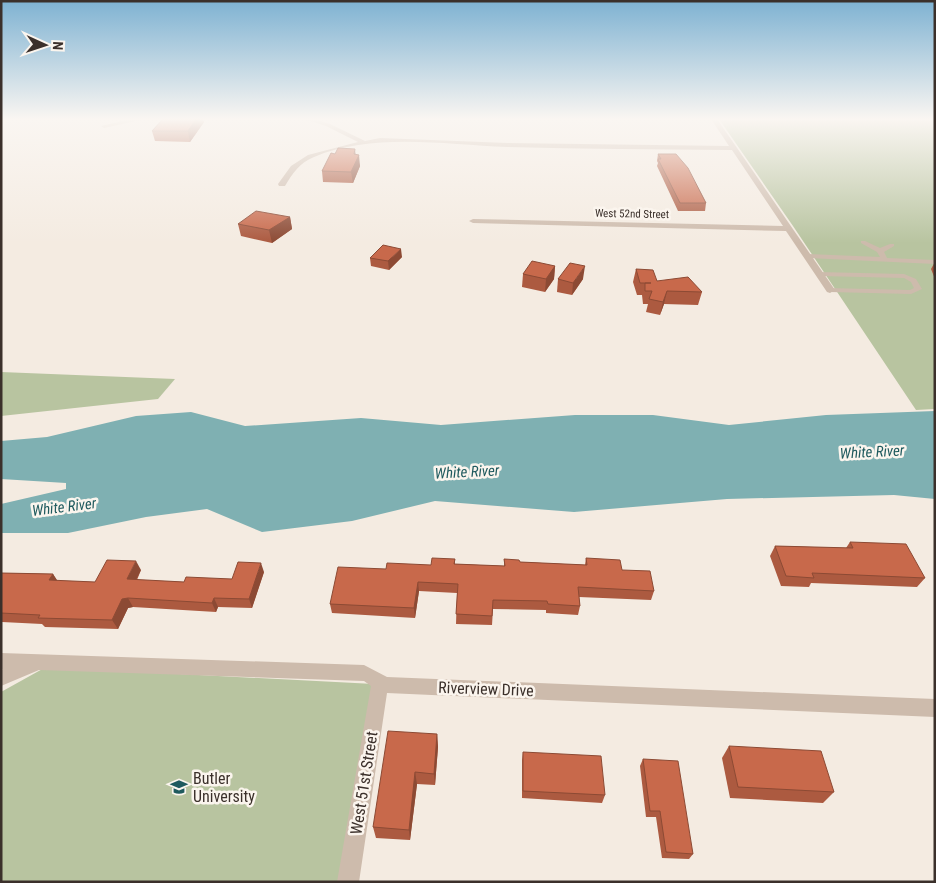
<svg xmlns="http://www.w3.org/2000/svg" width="936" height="883" font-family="'Roboto Condensed',sans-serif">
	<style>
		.green { fill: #b8c4a0 }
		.water { fill: #7fb0b2 }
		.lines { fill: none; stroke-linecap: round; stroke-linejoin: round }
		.lane { fill: #cdbbac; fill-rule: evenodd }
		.street { fill: #cdbbac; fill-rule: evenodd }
		.wall { fill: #ac5a40 }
		.shaded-wall { fill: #8c4a34 }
		.building { fill: #c8694b; stroke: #8c4a34 }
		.labels { text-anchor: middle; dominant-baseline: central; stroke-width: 5; stroke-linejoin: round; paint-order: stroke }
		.far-street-label { font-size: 11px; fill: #3b302b; stroke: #fbf5ee }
		.water-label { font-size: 15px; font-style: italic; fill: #1f5a5e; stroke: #fbf5ee }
		.near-street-label { font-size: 16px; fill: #3b302b; stroke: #fbf5ee }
		.near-poi-label { font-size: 16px; fill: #3b302b; stroke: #fbf5ee; text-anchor: start }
	</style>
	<rect width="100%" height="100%" fill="#f4ebe1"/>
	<g class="green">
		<path d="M 719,119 L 935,119 L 935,409 L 916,410 L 793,226 Z"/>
		<path d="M 1,372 L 175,379 L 158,399 L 1,416 Z"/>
		<path d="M 46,667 L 374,684 L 340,882 L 1,882 L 1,692 Z"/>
	</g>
	<path class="water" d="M 935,411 L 935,499 L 894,495 L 727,499 L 574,512 L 435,501 L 352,521 L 262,532 L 207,509 L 146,517 L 68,533 L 1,533 L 1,504 L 66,489 L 66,483 L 1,479 L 1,441 L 47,437 L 136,416 L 191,412 L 245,426 L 361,418 L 441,425 L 575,415 L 653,415 L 729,425 L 826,415 Z"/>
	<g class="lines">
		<g class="lane">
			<path d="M 861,241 L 865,241 L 880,248 L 890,244 L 894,244 L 894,246 L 884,252 L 887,258 L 935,260 L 935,264 L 808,258 L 804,256 L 808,254 L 880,257 L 877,252 L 861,243 Z"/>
			<path d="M 817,272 L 904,274 L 916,279 L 922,289 L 911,294 L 830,292 L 826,290 L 827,288 L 910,290 L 914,288 L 911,282 L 904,278 L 820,276 L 817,276 Z"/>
		</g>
		<g class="street">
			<path d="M 131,119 L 145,119 L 104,128 L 101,126 Z"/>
			<path d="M 304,119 L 314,119 L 330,124 L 365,141 L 380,138 L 508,143 L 729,146 L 711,119 L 717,119 L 835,290 L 830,293 L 827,292 L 786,231 L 473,223 L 469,221 L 473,219 L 783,226 L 732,150 C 657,149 583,149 508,147 C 445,145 374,132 314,157 C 299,163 293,173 285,186 L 279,186 L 278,184 L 291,166 L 308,155 L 358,142 L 326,126 Z"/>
			<path d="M 1,653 L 364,665 L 387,677 L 935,699 L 935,717 L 387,693 L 359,882 L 337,882 L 371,686 L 364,681 L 39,670 L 1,686 L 1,670 L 3,669 L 1,669 Z"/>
		</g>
	</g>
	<g class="wall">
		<path d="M 163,119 L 203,119 L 204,122 L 190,142 L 155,141 L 152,131 Z"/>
		<path d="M 356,154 L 360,166 L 353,183 L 323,182 L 322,171 Z"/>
		<path d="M 658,154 L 706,203 L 705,211 L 678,211 L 657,166 L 658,163 L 657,161 Z"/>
		<path d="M 290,217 L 292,229 L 272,243 L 241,236 L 238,224 Z"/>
		<path d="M 402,257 L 389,270 L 371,266 L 370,258 Z"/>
		<path d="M 935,262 L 935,279 L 931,269 Z"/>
		<path d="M 555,266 L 554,279 L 545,292 L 522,287 L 523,274 Z"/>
		<path d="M 636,269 L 657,281 L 702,292 L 698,305 L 664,304 L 660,315 L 646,312 L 648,304 L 643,304 L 642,295 L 637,295 L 633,282 Z"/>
		<path d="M 558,279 L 583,279 L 572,295 L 557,292 Z"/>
		<path d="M 850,542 L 925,578 L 917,587 L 811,583 L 809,587 L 781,586 L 770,556 L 775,546 L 846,548 Z"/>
		<path d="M 586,558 L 622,570 L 654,591 L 651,600 L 579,597 L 580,606 L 578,615 L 546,613 L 546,610 L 493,609 L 492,625 L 456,624 L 457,593 L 419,591 L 415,618 L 332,613 L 330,604 L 386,569 L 431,565 L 455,559 L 455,564 L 504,566 L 504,559 L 520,562 L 585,565 Z"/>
		<path d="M 141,570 L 137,580 L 184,582 L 232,579 L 264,572 L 252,608 L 218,607 L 216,612 L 133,607 L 128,608 L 118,629 L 45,627 L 42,624 L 2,622 L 1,623 L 1,573 L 53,574 L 57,581 L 95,582 Z"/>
		<path d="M 437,734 L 438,747 L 435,785 L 417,784 L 410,840 L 376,838 L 373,827 Z"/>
		<path d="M 729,746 L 834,792 L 823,803 L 730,798 L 722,758 Z"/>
		<path d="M 523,752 L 605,795 L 602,803 L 522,798 L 522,760 Z"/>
		<path d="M 643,759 L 693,854 L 689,859 L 662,858 L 656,817 L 646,817 L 640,766 Z"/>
	</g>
	<g class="shaded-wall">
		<path d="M 196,119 L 203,119 L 204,122 L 190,142 L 188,131 Z"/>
		<path d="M 355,149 L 356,159 L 359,155 L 360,166 L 353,183 L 351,172 Z"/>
		<path d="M 290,217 L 292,229 L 272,243 L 269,230 Z"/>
		<path d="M 401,249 L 402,257 L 389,270 L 388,261 Z"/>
		<path d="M 555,266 L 554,279 L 545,292 L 546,279 Z"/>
		<path d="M 585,266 L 583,279 L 572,295 L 573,283 Z"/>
		<path d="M 667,291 L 664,304 L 660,315 L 663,302 Z"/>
		<path d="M 136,561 L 141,570 L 132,588 L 127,579 Z"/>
		<path d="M 261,563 L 264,572 L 252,608 L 249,599 Z"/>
		<path d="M 53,574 L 59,583 L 49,580 Z"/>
		<path d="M 418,582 L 419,591 L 415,618 L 414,608 Z"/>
		<path d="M 128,598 L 133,607 L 128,608 L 118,629 L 112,620 L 122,599 Z"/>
		<path d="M 214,598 L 218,607 L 216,612 L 212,603 Z"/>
		<path d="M 437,734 L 438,747 L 435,785 L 434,774 Z"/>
		<path d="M 415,772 L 417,784 L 410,840 L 409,830 Z"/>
	</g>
	<g class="building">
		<path d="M 163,119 L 196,119 L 188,131 L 152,131 Z"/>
		<path d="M 338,148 L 355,149 L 354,154 L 359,155 L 351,172 L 322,171 L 331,153 L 335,154 Z"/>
		<path d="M 658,154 L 676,154 L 688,168 L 706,203 L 680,203 L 658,159 L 661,159 Z"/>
		<path d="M 256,211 L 290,217 L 269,230 L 238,224 Z"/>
		<path d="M 383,245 L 401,249 L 388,261 L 370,258 Z"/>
		<path d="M 532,261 L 555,266 L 546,279 L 523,274 Z"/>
		<path d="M 570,263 L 585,266 L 573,283 L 558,279 Z"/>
		<path d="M 636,269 L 653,270 L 657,281 L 688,277 L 702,292 L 667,291 L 663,302 L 649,299 L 652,291 L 645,291 L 645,283 L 651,283 L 640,283 Z"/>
		<path d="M 850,542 L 906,544 L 925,578 L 812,573 L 814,578 L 786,576 L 775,546 L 853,548 Z"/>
		<path d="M 432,558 L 455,559 L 454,564 L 505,566 L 504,559 L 519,560 L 520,562 L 587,565 L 586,558 L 620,560 L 622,570 L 650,571 L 654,591 L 578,587 L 580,606 L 548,604 L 547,601 L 493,600 L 492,616 L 456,614 L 458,584 L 418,582 L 414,608 L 330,604 L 338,567 L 386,569 L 387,563 L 431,565 Z"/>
		<path d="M 107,560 L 136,561 L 127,579 L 184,582 L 186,577 L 232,579 L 238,562 L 261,563 L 249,599 L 214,598 L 212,603 L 128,598 L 122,599 L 112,620 L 38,618 L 40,615 L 1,613 L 1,573 L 53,574 L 49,580 L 95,582 Z"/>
		<path d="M 388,731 L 437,734 L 434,774 L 415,772 L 409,830 L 373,827 Z"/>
		<path d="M 729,746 L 821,751 L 834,792 L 738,787 Z"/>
		<path d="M 523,752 L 601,756 L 605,795 L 523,791 Z"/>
		<path d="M 643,759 L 678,761 L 693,854 L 666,852 L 660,811 L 650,811 Z"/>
	</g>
	<linearGradient id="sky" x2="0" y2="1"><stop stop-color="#7eb2d2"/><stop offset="0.49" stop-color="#faf6f2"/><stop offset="1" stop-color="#faf6f2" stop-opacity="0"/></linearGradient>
	<rect width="936" height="243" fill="url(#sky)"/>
	<defs>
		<g id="university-bare" transform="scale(1.35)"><path d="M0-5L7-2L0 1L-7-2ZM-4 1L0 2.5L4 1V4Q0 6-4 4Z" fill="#1f5a5e" stroke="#fbf5ee" stroke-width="2.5" paint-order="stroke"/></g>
	</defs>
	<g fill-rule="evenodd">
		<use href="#university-bare" x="179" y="787"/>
	</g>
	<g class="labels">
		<g class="far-street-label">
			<text transform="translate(632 214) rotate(1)">West 52nd Street</text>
		</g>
		<g class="water-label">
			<text transform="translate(872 452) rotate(-3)">White River</text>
			<text transform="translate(467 472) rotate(-3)">White River</text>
			<text transform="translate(64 507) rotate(-7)">White River</text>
		</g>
		<g class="near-street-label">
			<text transform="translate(486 689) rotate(2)">Riverview Drive</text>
			<text transform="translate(364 783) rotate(-81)">West 51st Street</text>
		</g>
		<g class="near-poi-label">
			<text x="193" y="778">Butler<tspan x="193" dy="18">University</tspan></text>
		</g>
	</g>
	<rect width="936" height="883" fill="none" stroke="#3b302b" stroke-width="5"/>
	<g transform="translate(45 45) rotate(93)" stroke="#fbf5ee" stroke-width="4" paint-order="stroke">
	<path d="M0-4L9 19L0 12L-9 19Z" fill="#3b302b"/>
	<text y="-8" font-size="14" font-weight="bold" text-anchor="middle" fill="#3b302b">N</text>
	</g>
</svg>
